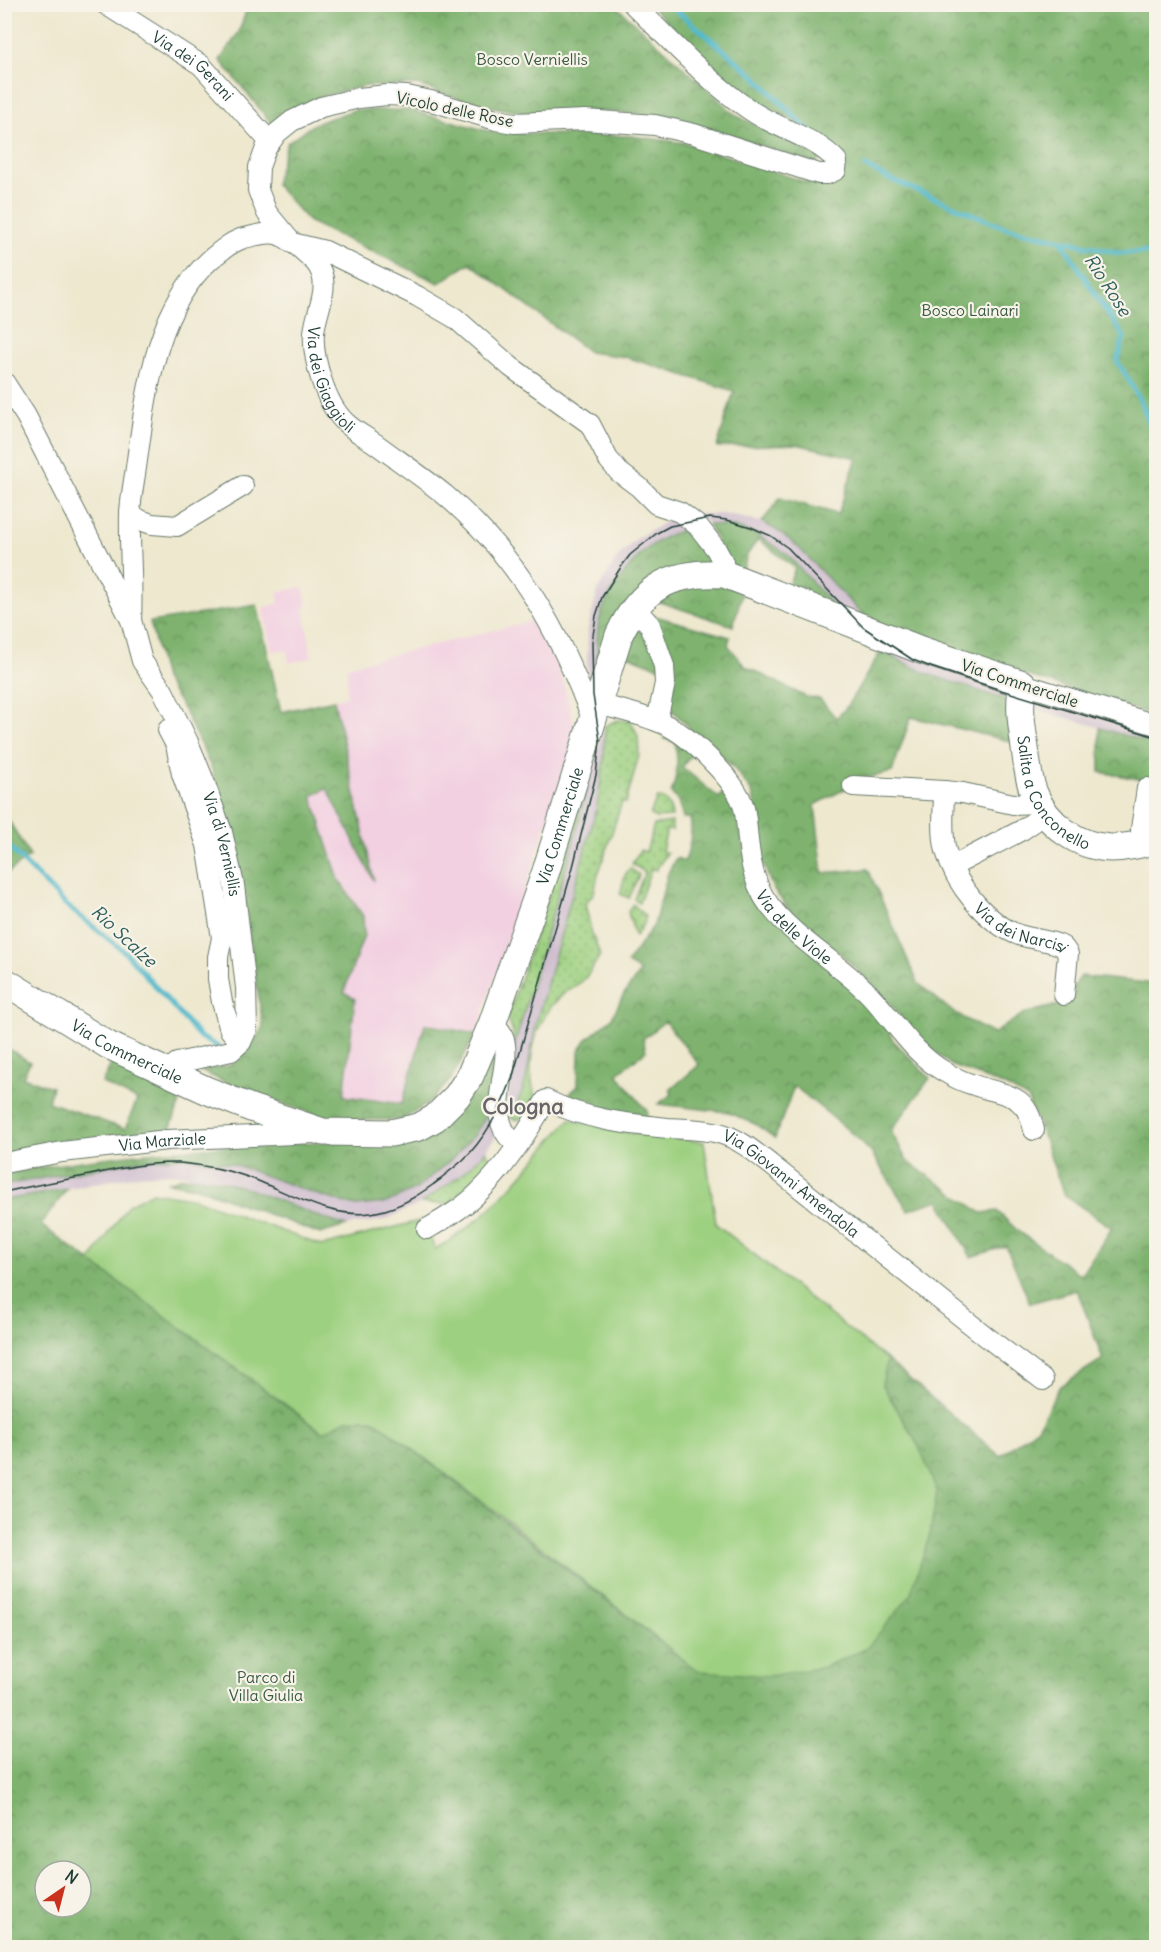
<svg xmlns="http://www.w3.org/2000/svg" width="1161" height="1952" font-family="Delius,sans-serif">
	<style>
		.built { fill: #f2cfe1 }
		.industrial { fill: #cfbdcf }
		.grass { fill: url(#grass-dots); stroke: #5e865a; stroke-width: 1.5 }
		.forest { fill: url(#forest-crowns); stroke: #4e7851; stroke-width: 1.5; fill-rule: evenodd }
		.pitch { fill: #9dd080; stroke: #5e865a; stroke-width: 1.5 }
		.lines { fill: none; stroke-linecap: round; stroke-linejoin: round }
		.stream { stroke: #4eb8cb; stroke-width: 5 }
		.street-casing { stroke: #67796a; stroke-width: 22 }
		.secondary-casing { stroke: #67796a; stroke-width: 29 }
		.street { stroke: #fff; stroke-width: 20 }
		.secondary { stroke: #fff; stroke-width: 27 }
		.tram { stroke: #1f3d34; stroke-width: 1.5 }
		.labels { text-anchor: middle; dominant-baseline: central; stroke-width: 4.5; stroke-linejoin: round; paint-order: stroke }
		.park-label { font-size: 16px; fill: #385a43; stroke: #f7f3e8 }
		.street-label { font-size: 16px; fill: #1f3d34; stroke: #f7f3e8 }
		.water-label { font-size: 18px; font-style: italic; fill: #2b5c5a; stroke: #f7f3e8 }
		.district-label { font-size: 22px; font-weight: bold; fill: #67646a; stroke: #f7f3e8 }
	</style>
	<defs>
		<pattern id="grass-dots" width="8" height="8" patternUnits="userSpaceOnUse" patternTransform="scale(1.5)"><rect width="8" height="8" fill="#9dd080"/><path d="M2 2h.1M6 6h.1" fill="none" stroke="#7faa6a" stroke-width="1.8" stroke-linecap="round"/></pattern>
		<pattern id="forest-crowns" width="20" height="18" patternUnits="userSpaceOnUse" patternTransform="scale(1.5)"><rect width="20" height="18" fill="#7eb26e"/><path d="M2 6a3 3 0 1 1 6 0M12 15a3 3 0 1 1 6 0" fill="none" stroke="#67925b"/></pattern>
	</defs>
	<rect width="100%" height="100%" fill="#f7f3e8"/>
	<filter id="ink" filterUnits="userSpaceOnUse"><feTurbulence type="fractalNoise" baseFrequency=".0167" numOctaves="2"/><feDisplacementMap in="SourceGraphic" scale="12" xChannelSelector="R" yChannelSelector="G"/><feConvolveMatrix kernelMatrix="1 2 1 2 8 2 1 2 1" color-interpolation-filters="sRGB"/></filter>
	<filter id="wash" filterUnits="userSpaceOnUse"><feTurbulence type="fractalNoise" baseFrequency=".008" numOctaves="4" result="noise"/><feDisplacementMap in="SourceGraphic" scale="24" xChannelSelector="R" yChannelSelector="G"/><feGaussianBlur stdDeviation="1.35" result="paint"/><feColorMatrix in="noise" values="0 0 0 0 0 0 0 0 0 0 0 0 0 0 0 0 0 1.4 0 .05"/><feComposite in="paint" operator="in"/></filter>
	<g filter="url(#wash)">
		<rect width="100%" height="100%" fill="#eee8cf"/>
		<g class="built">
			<path d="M 303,587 L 308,607 L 304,608 L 312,658 L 289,663 L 287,650 L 272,651 L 263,608 L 279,603 L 277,592 Z"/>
			<path d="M 536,620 L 563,681 L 577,735 L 476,1034 L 425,1024 L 402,1104 L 344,1096 L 355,1000 L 343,992 L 364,935 L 363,916 L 339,880 L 311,796 L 327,787 L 373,878 L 334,700 L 347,696 L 347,666 Z"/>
		</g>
		<g class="industrial">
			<path d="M 694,514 L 722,514 L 762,522 L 781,533 L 797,546 L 874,627 L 839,612 L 787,554 L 756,534 L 709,524 Z"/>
			<path d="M 681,518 L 691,526 L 599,621 L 598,686 L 591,704 L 587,665 L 588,628 L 598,590 L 617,558 L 639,537 L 666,522 Z"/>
			<path d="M 869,643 L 1011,687 L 1010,701 L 925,673 L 896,660 Z"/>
			<path d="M 1031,693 L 1156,730 L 1156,744 L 1029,707 Z"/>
			<path d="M 605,726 L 604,760 L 597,807 L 530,1054 L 526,1080 L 518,1102 L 509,1117 L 508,1100 L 513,1050 L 577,829 L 590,774 Z"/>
			<path d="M 493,1105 L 498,1133 L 486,1151 L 461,1175 L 422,1203 L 384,1220 L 346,1226 L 320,1218 L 287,1203 L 247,1188 L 222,1180 L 172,1173 L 139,1175 L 5,1200 L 5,1185 L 140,1160 L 186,1157 L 233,1164 L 324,1197 L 356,1206 L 386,1203 L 416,1189 L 453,1158 L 475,1134 Z"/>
		</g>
		<g class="grass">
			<path d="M 617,720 L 631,721 L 638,736 L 639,755 L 626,803 L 622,802 L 598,875 L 594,893 L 585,904 L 592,934 L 600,955 C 595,963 589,976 581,982 C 574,987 566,991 559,998 C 534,1023 524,1065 536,1098 C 530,1110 524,1126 509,1117 L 518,1102 L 526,1080 L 536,1023 L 597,807 L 604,760 L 605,726 Z"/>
			<path d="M 590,774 L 577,829 L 513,1050 L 513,1032 L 507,1018 Z"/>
			<path d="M 657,798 C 667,797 671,808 672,817 L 656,818 L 650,815 Z"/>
			<path d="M 672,822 L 672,831 L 667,829 L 662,851 L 667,853 L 656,870 L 651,869 L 639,903 L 634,899 L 645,872 L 632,864 L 640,850 L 646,852 L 654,825 Z"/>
			<path d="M 630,868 L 639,875 L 629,898 L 620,894 L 625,875 Z"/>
			<path d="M 633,904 L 645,916 L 645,922 L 635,936 L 628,912 L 629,909 Z"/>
			<path d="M 486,1151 L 494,1165 L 473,1187 L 448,1204 L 422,1203 L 461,1175 Z"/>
		</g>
		<g class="forest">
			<path d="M 248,5 L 615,5 L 737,116 L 821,158 L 816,164 L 726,134 L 644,114 L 591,111 L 525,113 L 477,104 L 417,85 L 367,86 L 321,96 L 273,125 L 220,60 L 239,32 Z"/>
			<path d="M 650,5 L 1156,5 L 1156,716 L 874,627 L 797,546 L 781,533 L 762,522 L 780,498 L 838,514 L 857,458 L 796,444 L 717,447 L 734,391 L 626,357 L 589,352 L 470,263 L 439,283 L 309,222 L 275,184 L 287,143 L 314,124 L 354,110 L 409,110 L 496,133 L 631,136 L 686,143 L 812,184 L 830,185 L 844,171 L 826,140 L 739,91 Z"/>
			<path d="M 708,524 L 734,527 L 756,534 L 787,554 L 839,612 L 787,590 L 795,568 L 758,539 L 747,555 L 743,571 L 729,566 Z"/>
			<path d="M 691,526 L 718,567 L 658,579 L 598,686 C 598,665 595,642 599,621 C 602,607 609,596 617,584 C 638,552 655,539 691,526 Z"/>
			<path d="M 701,581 L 743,590 L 733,626 L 653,600 Z"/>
			<path d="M 257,605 L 281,712 L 334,700 L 374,881 L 327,788 L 312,796 L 339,880 L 363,916 L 364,935 L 344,992 L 355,999 L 344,1096 L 402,1104 L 425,1024 L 476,1034 L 451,1079 L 429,1103 L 401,1120 L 329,1119 L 244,1091 L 201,1071 L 231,1065 L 250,1049 L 263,1026 L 241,882 L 212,770 L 184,710 L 164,679 L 150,622 Z"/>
			<path d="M 648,614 L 730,637 L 728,645 L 745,666 L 806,697 L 820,699 L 836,718 L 846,708 L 881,651 L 925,673 L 1010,701 L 1010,741 L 911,717 L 892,772 L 865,778 L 815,805 L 823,873 L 868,869 L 918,983 L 954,1013 L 993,1034 L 1023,1014 L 1062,1004 L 1081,976 L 1156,984 L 1156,1947 L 5,1948 L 5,1200 L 67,1189 L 41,1225 L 322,1432 L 348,1418 L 373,1419 L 698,1671 L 919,1447 L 882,1384 L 887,1360 L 1000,1456 L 1038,1427 L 1060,1386 L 1103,1359 L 1077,1290 L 1030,1303 L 1006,1246 L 971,1257 L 939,1200 L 908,1210 L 871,1152 L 848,1130 L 794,1086 L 775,1138 L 755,1124 L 727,1112 L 658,1104 L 672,1094 L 670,1090 L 699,1065 L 665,1021 L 643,1039 L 646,1051 L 617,1074 L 648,1112 L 647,1118 L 573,1105 L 564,1099 L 578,1086 L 579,1052 L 586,1040 L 611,1019 L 624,994 L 640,972 L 627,963 L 654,925 L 668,873 L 676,858 L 685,861 C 690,847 693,833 690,818 L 683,818 L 678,801 L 671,793 C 678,774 678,762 675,742 L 664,739 L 665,730 L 694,752 L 682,767 L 719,798 L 729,785 L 754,887 L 882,1016 L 893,1040 L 930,1078 L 891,1131 L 907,1161 L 982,1213 L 997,1211 L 1019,1232 L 1081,1275 L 1112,1228 L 1064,1195 L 1043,1136 L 1027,1098 L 1003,1085 L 951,1065 L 919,1038 L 876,988 L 843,956 L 793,914 L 773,889 L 762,860 L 758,819 L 752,792 L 733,767 L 691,730 L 671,709 L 666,670 L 627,655 L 634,634 ZM 45,1871 L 81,1871 L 81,1907 L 45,1907 Z"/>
			<path d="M 1100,728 L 1156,744 L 1156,782 L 1100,772 Z"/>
			<path d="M 4,813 L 30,856 L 5,875 L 4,875 Z"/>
			<path d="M 4,1046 L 30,1062 L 23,1077 L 52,1087 L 48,1102 L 125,1129 L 137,1100 L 102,1083 L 113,1060 L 184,1092 L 168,1135 L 5,1157 Z"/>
			<path d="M 493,1052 L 491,1088 L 493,1105 L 475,1134 L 453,1158 L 416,1189 L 386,1203 L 356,1206 L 324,1197 L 233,1164 L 186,1157 L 140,1160 L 5,1185 L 5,1174 C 138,1147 280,1142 415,1140 Z"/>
			<path d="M 200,1177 C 252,1184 296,1211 346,1226 L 320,1234 L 196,1187 L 168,1182 L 179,1178 Z"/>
		</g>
		<path class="pitch" d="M 570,1119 L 629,1133 L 704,1142 L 716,1224 L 887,1360 L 882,1384 L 919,1447 L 937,1491 L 930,1534 L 910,1596 L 866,1649 L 823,1667 L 769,1676 L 698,1671 L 508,1521 L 373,1419 L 348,1419 L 323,1432 L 90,1261 L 128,1205 L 152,1192 L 196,1199 L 322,1246 L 423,1220 L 435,1249 C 491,1220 529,1165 570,1119 Z"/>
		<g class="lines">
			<g class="stream">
				<path d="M 669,4 L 757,78 L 811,133"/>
				<path d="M 865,166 L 887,178 L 1004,227 L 1119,253 L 1156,252"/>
				<path d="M 1061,240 L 1098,299 L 1124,337 L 1117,361 C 1136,391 1148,411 1156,447"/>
				<path d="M 4,842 L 66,905 L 125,952 L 200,1037 L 220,1048"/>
			</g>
		</g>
	</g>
	<g filter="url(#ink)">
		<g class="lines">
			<g class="street-casing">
				<g id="street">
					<path id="s1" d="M 105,4 L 201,65 L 270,142"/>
					<path d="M 633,4 C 671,41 706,80 750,110 C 777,129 814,136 837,161 L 836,170 L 827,174 L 819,174 L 694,134 L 655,125 L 585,120 L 515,123 L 496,120 L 431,101 L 407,96 L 387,95 L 359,98 L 321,107 L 292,121 L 277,133 L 266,148 L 259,167 L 258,190 L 267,213 L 292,243 L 325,251 L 417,296 L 455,318 L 511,367 L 590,424 L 608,459 L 619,472 L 639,487 L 656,504 L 680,512 L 698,526 L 716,549 L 723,562 L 724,574"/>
					<path id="s2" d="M 4,382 L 26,416 L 131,620 L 142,661 L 163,691 L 188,742 L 204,781 L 222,832 L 234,885 L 246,988 L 247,1029 L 241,1042 L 231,1051 L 177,1063 L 166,1073"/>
					<path d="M 130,513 L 140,520 L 152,524 L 177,526 L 243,486"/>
					<path d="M 634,607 L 650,625 L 664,666 L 665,683 L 657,721"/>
					<path id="s3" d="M 131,620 C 133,584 129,549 130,513 C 131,495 135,477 137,460 C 147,390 156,307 212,258 C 222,250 232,241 244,238 C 254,236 265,232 276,234 C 290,238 305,252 315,262 C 334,284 316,309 314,333 C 312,359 326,404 345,422 C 354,431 366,437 376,444 C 399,461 423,477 445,495 C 519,558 560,632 593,721"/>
					<path d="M 1023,684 L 1156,725"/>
					<path id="s4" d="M 598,704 C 620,710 644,715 664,724 C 689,735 737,781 744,808 C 747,821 747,835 749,848 C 753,887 767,908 796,933 C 820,954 846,971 869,994 C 894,1020 913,1054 945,1072 C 953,1077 964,1082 974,1085 C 1004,1096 1026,1091 1034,1130"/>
					<path d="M 168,730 L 176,745 L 182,774 L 207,845 L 222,938 L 218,957 L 218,979 L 222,1002 L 230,1030 L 241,1042"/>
					<path d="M 853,786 L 944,791 L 963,793 L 1013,804 L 1038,803"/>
					<path id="s5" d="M 944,791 C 944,810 941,832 946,851 C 955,884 986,923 1019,935 C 1028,938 1057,942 1063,947 C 1065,949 1066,951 1068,954 L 1064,995"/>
					<path d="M 1141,844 L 1141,829 L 1147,788"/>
					<path d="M 953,866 L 1022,830 L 1045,814"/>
					<path d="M 492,1024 C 496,1027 500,1029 502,1034 C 515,1059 486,1108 507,1135 C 510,1139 514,1142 518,1145"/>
					<path id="s6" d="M 4,1163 L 62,1152 L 167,1140 L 315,1133"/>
					<path id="s7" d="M 427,1229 C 444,1219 463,1208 477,1194 C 505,1168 527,1133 546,1100 C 584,1119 626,1124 668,1128 C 684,1129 702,1129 719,1133 C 738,1138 755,1152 770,1164 L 988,1338 L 1043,1380"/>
				</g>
			</g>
			<g class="secondary-casing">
				<g id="secondary">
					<path id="s8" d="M 4,981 L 108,1045 L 206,1090 L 251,1108 L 323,1132 L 391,1133 L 419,1127 L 435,1118 L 457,1096 L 470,1076 L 492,1024 L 546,871 L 619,635 C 641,587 672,571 724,574 L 921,650 L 1023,684 C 1018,705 1022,727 1025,748 C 1027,763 1028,779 1034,793 C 1046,824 1078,847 1111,848 C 1127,848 1142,844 1156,840"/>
				</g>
			</g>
			<use href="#street" class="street"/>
			<use href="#secondary" class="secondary"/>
			<g class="tram">
				<path d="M 434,1184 C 443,1176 454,1168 463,1160 C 486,1138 501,1108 512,1079 L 573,867 L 596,775 L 600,741 L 593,695 L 592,642 L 596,616 L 602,597 L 621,567 L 630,555 L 657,533 L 670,526 L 710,518 L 727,520 L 751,527 L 771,536 L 788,548 L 863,627 L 913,660 L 931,667 L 1001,690 L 1156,737"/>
				<path d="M 4,1192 C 31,1186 58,1181 85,1176 C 117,1169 147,1162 180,1163 C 203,1165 229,1170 251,1178 C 294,1195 338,1224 385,1210 C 406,1204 423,1192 441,1179"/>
			</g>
		</g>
	</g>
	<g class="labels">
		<g class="park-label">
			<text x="532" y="59">Bosco Verniellis</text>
			<text x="970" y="310">Bosco Lainari</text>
			<text x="266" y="1677">Parco di<tspan x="266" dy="18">Villa Giulia</tspan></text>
		</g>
		<g class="street-label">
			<text stroke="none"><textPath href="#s1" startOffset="108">Via dei Gerani</textPath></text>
			<text transform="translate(455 109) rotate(12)">Vicolo delle Rose</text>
			<text stroke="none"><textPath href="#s3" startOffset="624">Via dei Giaggioli</textPath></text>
			<text transform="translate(1020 683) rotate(18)">Via Commerciale</text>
			<text stroke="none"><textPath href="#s8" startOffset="1560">Salita a Conconello</textPath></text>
			<text stroke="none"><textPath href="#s8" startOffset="790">Via Commerciale</textPath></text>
			<text stroke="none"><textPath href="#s2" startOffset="514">Via di Verniellis</textPath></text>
			<text stroke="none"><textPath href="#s4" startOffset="322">Via delle Viole</textPath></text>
			<text stroke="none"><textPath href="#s5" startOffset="174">Via dei Narcisi</textPath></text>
			<text stroke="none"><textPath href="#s8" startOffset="142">Via Commerciale</textPath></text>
			<text stroke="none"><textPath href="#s6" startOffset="160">Via Marziale</textPath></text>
			<text stroke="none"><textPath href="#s7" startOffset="444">Via Giovanni Amendola</textPath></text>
		</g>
		<g class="water-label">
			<text transform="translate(1108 285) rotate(57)">Rio Rose</text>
			<text transform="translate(124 936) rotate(43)">Rio Scalze</text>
		</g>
		<g class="district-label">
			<text x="523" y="1106">Cologna</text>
		</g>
	</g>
	<rect width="1161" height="1952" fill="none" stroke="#f7f3e8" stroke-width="24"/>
	<g transform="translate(63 1889) rotate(35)"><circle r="28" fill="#f7f3e8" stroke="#a1aaa0" stroke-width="1.5"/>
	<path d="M0-4.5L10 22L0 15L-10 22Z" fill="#c8321e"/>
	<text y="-9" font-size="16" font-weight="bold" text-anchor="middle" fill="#1f3d34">N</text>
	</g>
</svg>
